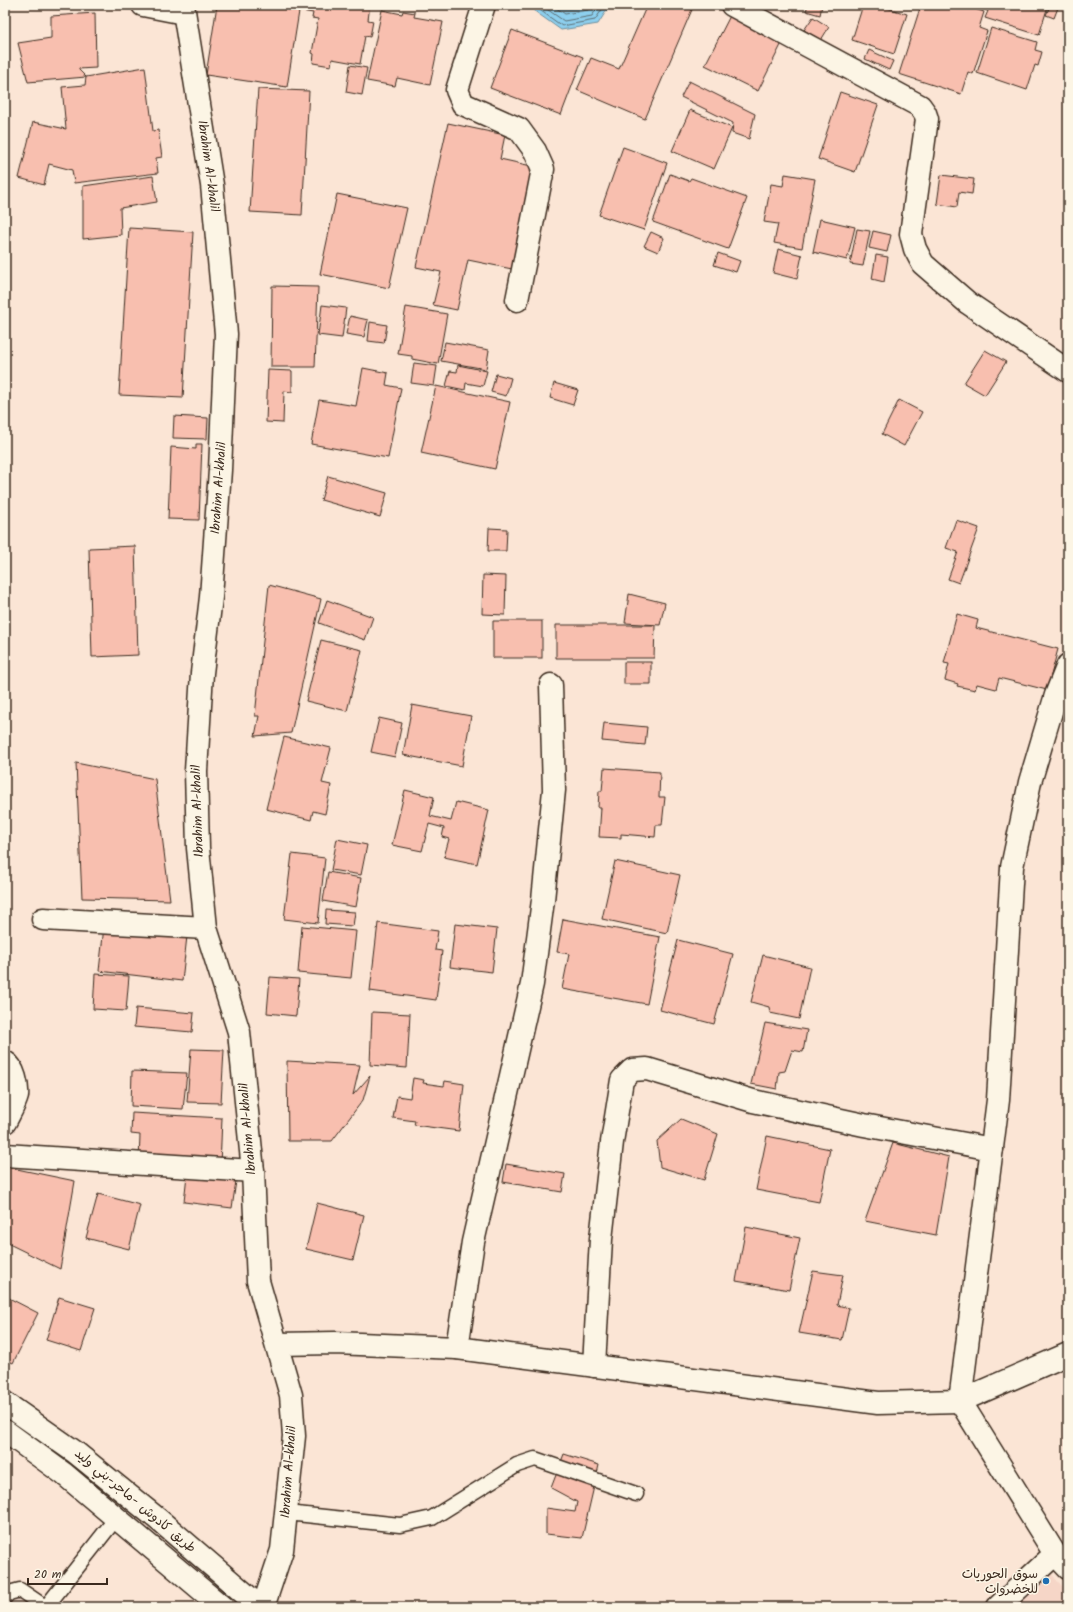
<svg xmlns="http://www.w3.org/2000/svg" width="1073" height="1612" font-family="Kalam,'Playpen Sans Arabic',sans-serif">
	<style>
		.built { fill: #f6d6c7 }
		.water { fill: #8dcfee; stroke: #6c8d9b }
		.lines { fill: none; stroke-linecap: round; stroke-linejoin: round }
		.shore { stroke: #5c6c71; stroke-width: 1 }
		.building { fill: #f8bfaf; stroke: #3b2a1e }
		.lane-casing { stroke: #3b2a1e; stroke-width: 17 }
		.street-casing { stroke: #3b2a1e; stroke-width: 25 }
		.secondary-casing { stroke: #3b2a1e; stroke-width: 25 }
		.highway-casing { stroke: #3b2a1e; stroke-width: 25 }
		.lane { stroke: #fcf5e5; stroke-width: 14 }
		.street { stroke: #fcf5e5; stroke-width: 22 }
		.secondary { stroke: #fcf5e5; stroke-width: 22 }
		.highway { stroke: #fcf5e5; stroke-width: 22 }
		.poi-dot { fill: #1f6fb2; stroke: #fcf5e5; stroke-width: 1.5 }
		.labels { text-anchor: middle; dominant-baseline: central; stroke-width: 3; stroke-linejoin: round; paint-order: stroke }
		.street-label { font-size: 13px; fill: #3b2a1e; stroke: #fcf5e5 }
		.poi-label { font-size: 13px; fill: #3b2a1e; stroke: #fcf5e5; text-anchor: end }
	</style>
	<rect width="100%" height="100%" fill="#fbe5d5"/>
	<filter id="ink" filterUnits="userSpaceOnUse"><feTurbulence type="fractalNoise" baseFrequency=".025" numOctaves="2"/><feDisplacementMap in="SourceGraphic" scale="8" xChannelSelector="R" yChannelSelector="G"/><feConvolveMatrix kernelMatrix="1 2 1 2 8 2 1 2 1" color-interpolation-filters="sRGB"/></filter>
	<g filter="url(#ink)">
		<path class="built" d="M 1047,1569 L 1068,1593 L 1068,1607 L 1007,1607 Z"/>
		<path class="water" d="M 532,5 L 610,5 L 598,24 L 561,30 L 533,10 Z"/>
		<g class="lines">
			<g class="shore">
				<path d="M 536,5 L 537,8 L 562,26 L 595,20 L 605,5"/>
				<path d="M 541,5 L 564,21 L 592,16 L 599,5"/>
				<path d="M 552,5 L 565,14 L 588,10 L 592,5"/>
			</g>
		</g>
		<g class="building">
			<path d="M 217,5 L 300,5 L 287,87 L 206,75 Z"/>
			<path d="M 302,5 L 370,5 L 368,20 L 373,21 L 370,37 L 365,36 L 360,64 L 332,59 L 331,66 L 313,63 L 314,54 L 312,53 L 318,19 L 312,18 L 313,13 L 301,11 Z"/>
			<path d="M 647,5 L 694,5 L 645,119 L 577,90 L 591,58 L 619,69 Z"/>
			<path d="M 808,5 L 822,5 L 820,15 L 806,11 Z"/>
			<path d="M 863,5 L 877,5 L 907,14 L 894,54 L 852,40 Z"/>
			<path d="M 921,5 L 962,5 L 984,12 L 979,28 L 987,31 L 973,74 L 968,72 L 961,94 L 899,74 Z"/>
			<path d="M 984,5 L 1044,5 L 1048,6 L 1039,35 L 985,18 L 988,11 L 983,9 Z"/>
			<path d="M 1048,5 L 1059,5 L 1054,18 L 1046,15 L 1050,6 Z"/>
			<path d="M 734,8 L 786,35 L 758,91 L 705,65 Z"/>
			<path d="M 382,10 L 402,14 L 403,11 L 415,13 L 414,17 L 443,22 L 430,85 L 397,78 L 395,86 L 367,81 Z"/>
			<path d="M 95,13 L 96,68 L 78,69 L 86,77 L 28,82 L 18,43 L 51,38 L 51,16 Z"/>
			<path d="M 813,17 L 829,27 L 821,40 L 804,30 Z"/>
			<path d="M 991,28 L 1037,42 L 1035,50 L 1042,52 L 1038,66 L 1035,65 L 1027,90 L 977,73 Z"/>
			<path d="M 512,30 L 583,57 L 561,115 L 490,88 Z"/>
			<path d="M 869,50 L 893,61 L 889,70 L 865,59 Z"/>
			<path d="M 350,65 L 367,68 L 362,95 L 346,92 Z"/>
			<path d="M 145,67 L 153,131 L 158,130 L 162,157 L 156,158 L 158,173 L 74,183 L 72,170 L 49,164 L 44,185 L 19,178 L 33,122 L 66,129 L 62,87 L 85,85 L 86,77 Z"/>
			<path d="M 689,81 L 755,114 L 749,139 L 732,133 L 733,123 L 681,97 Z"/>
			<path d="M 258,89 L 309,91 L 302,215 L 250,212 Z"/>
			<path d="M 840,92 L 878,105 L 855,172 L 818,159 Z"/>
			<path d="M 690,110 L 732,128 L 714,169 L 672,151 Z"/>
			<path d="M 448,123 L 505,135 L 500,159 L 536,167 L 512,269 L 468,260 L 457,310 L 433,305 L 441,272 L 416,267 Z"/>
			<path d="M 623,147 L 667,163 L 644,230 L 599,215 Z"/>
			<path d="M 670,174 L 689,181 L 691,178 L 747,198 L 728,249 L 653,222 Z"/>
			<path d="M 785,174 L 815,179 L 802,248 L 774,243 L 778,224 L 764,222 L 771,184 L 783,186 Z"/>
			<path d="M 941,175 L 974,179 L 972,194 L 959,192 L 957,207 L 937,204 Z"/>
			<path d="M 153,176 L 157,202 L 120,208 L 121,235 L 83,239 L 83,186 Z"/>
			<path d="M 337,194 L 407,208 L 389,288 L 320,274 Z"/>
			<path d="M 820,219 L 855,227 L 847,260 L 813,252 Z"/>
			<path d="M 129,228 L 193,232 L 183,398 L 119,395 Z"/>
			<path d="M 857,229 L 870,231 L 863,266 L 850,264 Z"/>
			<path d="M 873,231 L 891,235 L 887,252 L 869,248 Z"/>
			<path d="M 651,232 L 664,238 L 658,252 L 644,246 Z"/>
			<path d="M 778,249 L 802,255 L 797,279 L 773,273 Z"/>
			<path d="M 718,253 L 740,261 L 736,272 L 714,265 Z"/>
			<path d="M 876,255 L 888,257 L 884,282 L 872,279 Z"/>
			<path d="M 272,286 L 318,287 L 315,367 L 271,367 Z"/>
			<path d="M 322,305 L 346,308 L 342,338 L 318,335 Z"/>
			<path d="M 406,307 L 447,314 L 438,364 L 412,359 L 412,356 L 398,354 Z"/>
			<path d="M 350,316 L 368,320 L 364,337 L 346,334 Z"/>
			<path d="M 370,322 L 387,325 L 384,343 L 368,341 Z"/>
			<path d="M 445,342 L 489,350 L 486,369 L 441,361 Z"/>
			<path d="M 985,350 L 1006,362 L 985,395 L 964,383 Z"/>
			<path d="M 414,363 L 437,366 L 434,386 L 411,383 Z"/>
			<path d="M 458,365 L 487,371 L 483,386 L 466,383 L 465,390 L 446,386 L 450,371 L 457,372 Z"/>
			<path d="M 363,368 L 388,373 L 386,385 L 401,388 L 388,458 L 311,444 L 319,400 L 356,406 Z"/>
			<path d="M 268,370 L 292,371 L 292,392 L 284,391 L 283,423 L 266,422 Z"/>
			<path d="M 496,374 L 511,378 L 506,396 L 491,392 Z"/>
			<path d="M 554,383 L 578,390 L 573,405 L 550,398 Z"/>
			<path d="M 436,386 L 510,402 L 495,469 L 421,453 Z"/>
			<path d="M 899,400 L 922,412 L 904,446 L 882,434 Z"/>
			<path d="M 174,416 L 208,418 L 207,439 L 173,438 Z"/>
			<path d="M 196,444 L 202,444 L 199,520 L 168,519 L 171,447 L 196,449 Z"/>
			<path d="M 328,476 L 387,493 L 380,517 L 321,500 Z"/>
			<path d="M 956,520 L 979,528 L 959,583 L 948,579 L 958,552 L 946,548 Z"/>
			<path d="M 489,528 L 507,529 L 506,551 L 488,551 Z"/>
			<path d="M 135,546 L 138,655 L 92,657 L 89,548 Z"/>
			<path d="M 483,575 L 506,576 L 505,615 L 482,614 Z"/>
			<path d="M 269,585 L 321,599 L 291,733 L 255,736 L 259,716 L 255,716 Z"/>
			<path d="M 629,594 L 665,603 L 660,625 L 625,623 Z"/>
			<path d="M 327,600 L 373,617 L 365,640 L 319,623 Z"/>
			<path d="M 957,614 L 978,620 L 976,628 L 1058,649 L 1047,690 L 999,678 L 996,689 L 977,684 L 975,690 L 957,686 L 958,684 L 945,680 L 949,664 L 944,663 Z"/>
			<rect x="493" y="621" width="49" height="37"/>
			<path d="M 556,625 L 655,625 L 654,658 L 556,658 Z"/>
			<path d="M 321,640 L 362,650 L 347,711 L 306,701 Z"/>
			<rect x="624" y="662" width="27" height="22"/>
			<path d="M 412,705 L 471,716 L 462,766 L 403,755 Z"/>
			<path d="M 379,718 L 402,723 L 395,757 L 371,752 Z"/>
			<path d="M 604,723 L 647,727 L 645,745 L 602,741 Z"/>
			<path d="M 284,737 L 331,748 L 322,783 L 331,785 L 325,814 L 313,811 L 311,820 L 266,809 Z"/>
			<path d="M 76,763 L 155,779 L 170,900 L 82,898 Z"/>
			<path d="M 604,768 L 660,772 L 659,797 L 665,797 L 662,825 L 656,825 L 655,837 L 621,834 L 621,838 L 599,837 L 601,808 L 598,808 L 599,791 L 602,791 Z"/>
			<path d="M 405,790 L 434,797 L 430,816 L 451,821 L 456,802 L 489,810 L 477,864 L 444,857 L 449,839 L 442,837 L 444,828 L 429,824 L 422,851 L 392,845 Z"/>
			<path d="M 337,839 L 367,845 L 361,875 L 331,870 Z"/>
			<path d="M 292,854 L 325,858 L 318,923 L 284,919 Z"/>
			<path d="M 615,861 L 680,875 L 667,933 L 602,919 Z"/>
			<path d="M 328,872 L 361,878 L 356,907 L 323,901 Z"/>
			<path d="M 326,910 L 355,912 L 353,926 L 325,924 Z"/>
			<path d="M 563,919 L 660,937 L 647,1004 L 562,989 L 569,954 L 557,952 Z"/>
			<path d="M 378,923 L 438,931 L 435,950 L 442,951 L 436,1000 L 370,991 Z"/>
			<path d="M 455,924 L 497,929 L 492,972 L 450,967 Z"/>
			<path d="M 302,926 L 356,931 L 351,978 L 298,973 Z"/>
			<path d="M 104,927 L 187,936 L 182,981 L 99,971 Z"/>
			<path d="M 678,940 L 733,954 L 714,1024 L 660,1010 Z"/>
			<path d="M 763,955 L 810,967 L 799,1019 L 770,1013 L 769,1007 L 751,1002 Z"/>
			<path d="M 95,974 L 129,976 L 126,1011 L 93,1009 Z"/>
			<path d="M 270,977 L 299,979 L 296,1016 L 267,1013 Z"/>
			<path d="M 136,1008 L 194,1013 L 192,1032 L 134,1027 Z"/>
			<path d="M 372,1012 L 410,1014 L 407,1068 L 370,1065 Z"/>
			<path d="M 765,1023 L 807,1030 L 803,1052 L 792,1050 L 785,1071 L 779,1072 L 777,1089 L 751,1084 Z"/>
			<path d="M 191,1049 L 224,1050 L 221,1103 L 187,1102 Z"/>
			<path d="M 287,1061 L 360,1065 L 353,1095 L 370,1076 L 363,1100 L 332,1141 L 288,1141 Z"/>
			<path d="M 132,1071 L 187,1073 L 183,1109 L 131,1106 Z"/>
			<path d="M 413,1078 L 424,1080 L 423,1083 L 444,1086 L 445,1081 L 464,1084 L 459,1131 L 414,1125 L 415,1121 L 393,1118 L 397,1096 L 410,1098 Z"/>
			<path d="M 132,1113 L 222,1118 L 220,1166 L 139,1162 L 140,1135 L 131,1134 Z"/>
			<path d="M 681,1119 L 718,1134 L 704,1180 L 660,1167 L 657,1141 Z"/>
			<path d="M 767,1136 L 830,1149 L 819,1202 L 756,1190 Z"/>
			<path d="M 893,1143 L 949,1157 L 936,1235 L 865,1221 Z"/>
			<path d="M 506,1164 L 565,1174 L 562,1192 L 503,1182 Z"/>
			<path d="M 7,1167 L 75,1181 L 60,1269 L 5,1242 L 5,1173 Z"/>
			<path d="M 187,1175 L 236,1181 L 232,1208 L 184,1202 Z"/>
			<path d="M 98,1194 L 140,1205 L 129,1249 L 86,1238 Z"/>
			<path d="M 317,1203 L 364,1215 L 353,1260 L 306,1249 Z"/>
			<path d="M 746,1227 L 800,1238 L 789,1290 L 736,1281 Z"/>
			<path d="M 813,1271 L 843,1275 L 837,1305 L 849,1308 L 842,1340 L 799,1333 Z"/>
			<path d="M 5,1296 L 38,1313 L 13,1363 L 5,1359 Z"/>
			<path d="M 59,1297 L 95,1308 L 81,1351 L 46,1340 Z"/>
			<path d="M 564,1454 L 599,1465 L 582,1538 L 546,1534 L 546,1508 L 575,1512 L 577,1502 L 551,1488 Z"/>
		</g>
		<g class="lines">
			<g class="lane-casing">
				<g id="lane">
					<path d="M 287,1513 L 400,1525 L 432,1518 L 517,1465 L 535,1459 L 636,1494"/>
					<path d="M 5,1597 L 9,1593 L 20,1590 L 45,1607"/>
					<path d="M 46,1607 L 117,1517"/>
				</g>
			</g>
			<g class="street-casing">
				<g id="street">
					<path d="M 143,5 L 184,13"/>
					<path d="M 484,5 L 457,90 L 463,104 L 519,129 L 535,151 L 543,169 L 517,300"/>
					<path d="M 732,5 L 920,106 L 925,113 L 927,119 L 911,234 L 915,249 L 923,264 L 968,303 L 1068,371"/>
					<path d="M 1068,665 L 1056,695 L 1030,782 L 1012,867 L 998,1100 L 960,1401 L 1055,1554 L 1068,1568"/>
					<path d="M 43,919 L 206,928"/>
					<path d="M 5,1062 C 14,1067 18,1086 17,1096 C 15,1104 9,1114 5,1122"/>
					<path d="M 5,1155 L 253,1171"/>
					<path d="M 278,1344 L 335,1343 L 457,1348 L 878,1403 L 960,1401 L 1068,1354"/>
					<path d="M 457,1348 L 473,1242 L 532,984 L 543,900 L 554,790 L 551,685"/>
					<path d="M 594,1366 L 601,1239 L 612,1142 L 622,1080 L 632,1070 L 647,1069 L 753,1101 L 864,1125 L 992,1149"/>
					<path d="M 998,1607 L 1055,1554"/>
				</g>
			</g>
			<g class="secondary-casing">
				<path id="secondary" d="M 183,5 L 212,185 L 226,334 L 220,470 L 211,597 L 202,673 L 196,771 L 198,848 L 206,928 L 239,1032 L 253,1171 L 258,1281 L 291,1395 L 294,1436 L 282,1550 L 263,1607"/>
			</g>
			<g class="highway-casing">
				<g id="highway">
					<path d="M 5,1403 L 75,1452 L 159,1520 L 260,1607"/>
					<path d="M 5,1431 L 64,1474 L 222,1607"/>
				</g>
			</g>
			<use href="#lane" class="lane"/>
			<use href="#street" class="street"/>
			<use href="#secondary" class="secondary"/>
			<use href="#highway" class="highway"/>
		</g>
	</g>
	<circle class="poi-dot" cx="1046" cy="1581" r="4"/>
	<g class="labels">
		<g class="street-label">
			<text transform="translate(208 166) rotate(82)">Ibrahim Al-khalil</text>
			<text transform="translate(219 488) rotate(-86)">Ibrahim Al-khalil</text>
			<text transform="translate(198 811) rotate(-92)">Ibrahim Al-khalil</text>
			<text transform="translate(248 1129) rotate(-95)">Ibrahim Al-khalil</text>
			<text transform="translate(289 1472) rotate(-86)">Ibrahim Al-khalil</text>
			<text transform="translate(135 1501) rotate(40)">طريق كادوش -ماجر-بني وليد</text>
		</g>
		<g class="poi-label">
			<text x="1038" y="1574">سوق الحوريات<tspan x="1038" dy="15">للخضروات</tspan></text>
		</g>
	</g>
	<rect width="1073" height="1612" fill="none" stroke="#fcf5e5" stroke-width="20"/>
	<rect x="10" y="10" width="1053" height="1592" fill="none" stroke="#3b2a1e" stroke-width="1.5" filter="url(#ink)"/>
	<path d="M28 1578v6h79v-6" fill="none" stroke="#3b2a1e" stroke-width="2"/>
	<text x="34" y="1578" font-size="12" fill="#3b2a1e" stroke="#fcf5e5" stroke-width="3" paint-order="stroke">20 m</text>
</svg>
